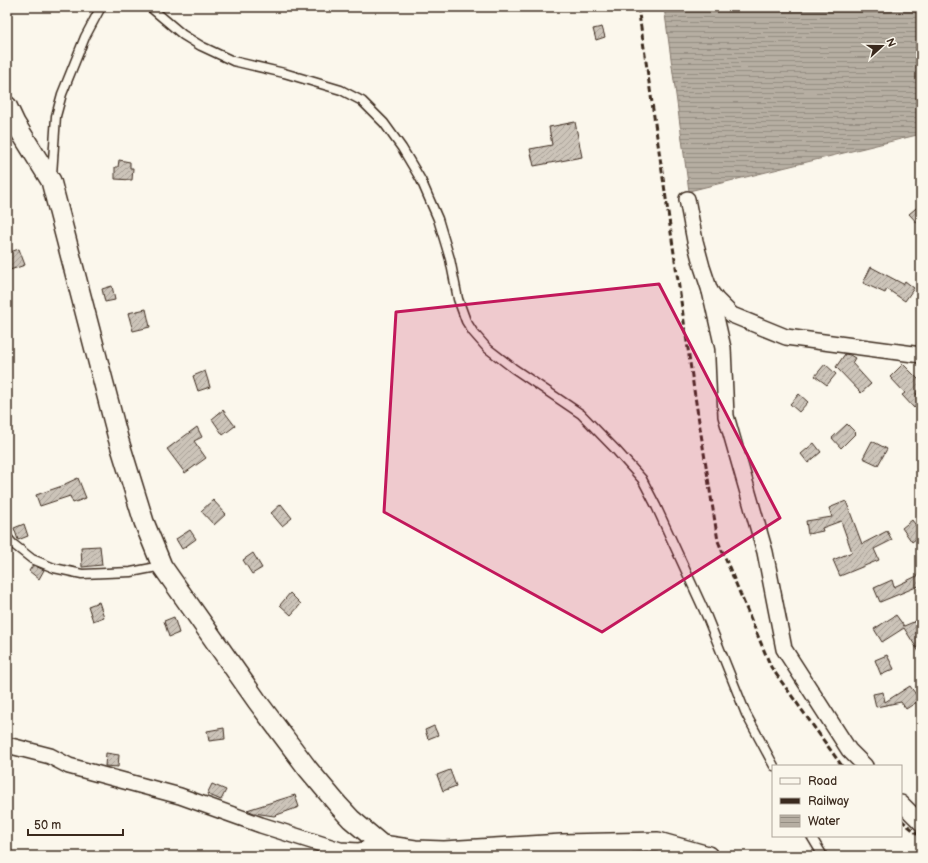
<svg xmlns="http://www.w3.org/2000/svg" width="928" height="863" font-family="'Balsamiq Sans',sans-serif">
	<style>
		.water { fill: url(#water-rules); stroke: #85796d }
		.building { fill: url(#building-hatch); stroke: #3b2a1e }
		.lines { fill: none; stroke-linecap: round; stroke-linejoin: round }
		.service-casing { stroke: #3b2a1e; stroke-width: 11 }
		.minor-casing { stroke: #3b2a1e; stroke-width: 18 }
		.tertiary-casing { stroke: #3b2a1e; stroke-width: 22 }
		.service { stroke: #fbf7ec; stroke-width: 8 }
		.minor { stroke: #fbf7ec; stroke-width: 15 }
		.tertiary { stroke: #fbf7ec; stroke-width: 19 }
		.rail { stroke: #3b2a1e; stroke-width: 3; stroke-dasharray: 6 3; stroke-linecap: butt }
		.marked { fill: #c2185b; fill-opacity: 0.2; stroke: #c2185b; stroke-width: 3; stroke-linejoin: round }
	</style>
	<defs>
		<pattern id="water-rules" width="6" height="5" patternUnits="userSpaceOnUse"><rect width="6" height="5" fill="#b6aea2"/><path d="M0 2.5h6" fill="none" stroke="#958e83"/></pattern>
		<pattern id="building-hatch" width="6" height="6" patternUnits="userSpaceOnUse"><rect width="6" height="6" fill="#ccc4b9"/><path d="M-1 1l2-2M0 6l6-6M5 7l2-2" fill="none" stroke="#a79f96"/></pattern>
	</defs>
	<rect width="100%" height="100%" fill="#fbf7ec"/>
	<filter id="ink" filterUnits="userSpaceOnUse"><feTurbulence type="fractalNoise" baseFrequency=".025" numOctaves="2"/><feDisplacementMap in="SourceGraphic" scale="8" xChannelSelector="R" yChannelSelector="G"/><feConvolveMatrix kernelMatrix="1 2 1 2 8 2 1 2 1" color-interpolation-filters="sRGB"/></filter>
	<g filter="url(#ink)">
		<path class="water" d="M 664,7 L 921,7 L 921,134 L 689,191 Z"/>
		<g class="building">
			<path d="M 602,27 L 605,37 L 596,40 L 593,29 Z"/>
			<path d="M 575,122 L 582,157 L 534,166 L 530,149 L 552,145 L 549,127 Z"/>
			<path d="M 119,160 L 130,162 L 130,168 L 133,168 L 132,180 L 115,179 L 115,167 L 118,167 Z"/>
			<path d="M 921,204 L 921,227 L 909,214 Z"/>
			<path d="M 19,249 L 25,265 L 7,271 L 7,253 Z"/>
			<path d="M 871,267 L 903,284 L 905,281 L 914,288 L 905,301 L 887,289 L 885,293 L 863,283 Z"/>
			<path d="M 112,286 L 115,300 L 105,302 L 102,289 Z"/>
			<path d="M 146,309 L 150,327 L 133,331 L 128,313 Z"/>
			<path d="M 845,354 L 850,355 L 855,358 L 852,363 L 871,384 L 861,393 L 836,367 Z"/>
			<path d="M 825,364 L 836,374 L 827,385 L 815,376 Z"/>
			<path d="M 903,364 L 921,382 L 921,388 L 916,394 L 921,399 L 921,401 L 914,408 L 902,395 L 905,393 L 890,377 Z"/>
			<path d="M 205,371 L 210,387 L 198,391 L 193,376 Z"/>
			<path d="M 799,394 L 808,402 L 799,412 L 790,404 Z"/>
			<path d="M 223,410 L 235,426 L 223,435 L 212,419 Z"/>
			<path d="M 847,424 L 856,433 L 841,448 L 832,438 Z"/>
			<path d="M 197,427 L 202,437 L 194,441 L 206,458 L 185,473 L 167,449 Z"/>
			<path d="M 872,441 L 887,449 L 878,465 L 863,458 Z"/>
			<path d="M 814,443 L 821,452 L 808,463 L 801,454 Z"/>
			<path d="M 78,478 L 86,498 L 73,503 L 70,496 L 40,506 L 36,495 L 65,485 L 65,484 Z"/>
			<path d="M 213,500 L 226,514 L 214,525 L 201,511 Z"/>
			<path d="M 846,501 L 862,544 L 887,531 L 892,540 L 874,549 L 879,560 L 840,576 L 833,560 L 852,552 L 841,521 L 822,528 L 823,531 L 808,534 L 806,521 L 832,517 L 829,508 Z"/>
			<path d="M 281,504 L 292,518 L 282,526 L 271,513 Z"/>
			<path d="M 912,520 L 921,532 L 921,535 L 912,542 L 902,528 Z"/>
			<path d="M 24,524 L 28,536 L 18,540 L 14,528 Z"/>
			<path d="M 190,530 L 196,539 L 182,549 L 176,539 Z"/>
			<path d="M 100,546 L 102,565 L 82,567 L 81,547 Z"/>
			<path d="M 253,553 L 262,568 L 252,574 L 243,560 Z"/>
			<path d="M 33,565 L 44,570 L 39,579 L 29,571 Z"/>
			<path d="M 921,574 L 921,585 L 880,602 L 874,588 L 892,580 L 894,587 Z"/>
			<path d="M 290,593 L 301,604 L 291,615 L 280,605 Z"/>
			<path d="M 99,602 L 104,617 L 93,621 L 88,606 Z"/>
			<path d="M 896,615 L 904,626 L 916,621 L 921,631 L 921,655 L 904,628 L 882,642 L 874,629 Z"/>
			<path d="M 174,617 L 179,633 L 169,637 L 164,621 Z"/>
			<path d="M 887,655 L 894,669 L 881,675 L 875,660 Z"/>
			<path d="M 910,686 L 920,700 L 906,709 L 901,702 L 876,707 L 873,694 L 883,692 L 885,702 Z"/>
			<path d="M 434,726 L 438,735 L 428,739 L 425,730 Z"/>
			<path d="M 224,728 L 225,739 L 209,741 L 207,731 Z"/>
			<path d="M 106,753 L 119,755 L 118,767 L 105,766 Z"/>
			<path d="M 450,770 L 456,786 L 443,791 L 437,775 Z"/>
			<path d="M 212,784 L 226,790 L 221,800 L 207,794 Z"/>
			<path d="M 295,795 L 299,807 L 274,816 L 254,813 L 247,810 Z"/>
		</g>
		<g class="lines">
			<g class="service-casing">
				<g id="service">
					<path d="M 150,7 L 183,35 L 201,46 L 233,61 L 284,73 L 341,90 L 362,101 L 384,123 L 402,148 L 421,180 L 438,219 L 450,259 L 458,299 L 466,321 L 473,332 L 487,348 L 513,368 L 581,414 L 616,450 L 642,479 L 656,506 L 707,617 L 746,714 L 774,766"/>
					<path d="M 52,175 L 56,116 L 62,94 L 85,37 L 101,7"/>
					<path d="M 7,537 L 13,544 L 32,559 L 54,568 L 82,574 L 131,572 L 162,566"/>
					<path d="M 811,836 L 823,856"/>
				</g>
			</g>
			<g class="minor-casing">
				<g id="minor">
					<path d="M 687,199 L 695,241 L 702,267 L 710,291 L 716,299 L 732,315 L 786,337 L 921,355"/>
					<path d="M 710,291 L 723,348 L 726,416 L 765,552 L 784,649 L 849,750 L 865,766"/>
					<path d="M 7,745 L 50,756 L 69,766 L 180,796 L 261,825 L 340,850 L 359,851 L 382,845"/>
					<path d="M 901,803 L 921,823"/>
				</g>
			</g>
			<g class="tertiary-casing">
				<path id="tertiary" d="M 7,106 L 15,123 L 51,181 L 118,438 L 144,522 L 162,566 L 257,701 L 308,769 L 339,806 L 351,819 L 382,845 L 415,850 L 444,851 L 562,844 L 658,842 L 708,856"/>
			</g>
			<use href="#service" class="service"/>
			<use href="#minor" class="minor"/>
			<use href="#tertiary" class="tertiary"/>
			<g class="rail">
				<path d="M 638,7 L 694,390 L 718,541 L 771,667 L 842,766"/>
				<path d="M 901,820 L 921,837"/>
			</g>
		</g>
	</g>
	<path class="marked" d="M 659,284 L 780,518 L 602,632 L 384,512 L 396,312 Z"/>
	<rect width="928" height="863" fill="none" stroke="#fbf7ec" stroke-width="24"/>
	<rect x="12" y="12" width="904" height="839" fill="none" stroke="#3b2a1e" stroke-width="1.5" filter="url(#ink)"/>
	<rect x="772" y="765" width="130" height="72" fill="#fbf7ec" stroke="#aea59a"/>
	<rect x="780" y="778" width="20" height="6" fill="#fbf7ec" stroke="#aea59a"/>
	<text x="808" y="785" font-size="12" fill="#3b2a1e">Road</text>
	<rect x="780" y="798" width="20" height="6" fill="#3b2a1e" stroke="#aea59a"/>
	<text x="808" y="805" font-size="12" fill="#3b2a1e">Railway</text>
	<rect x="780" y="815" width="20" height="12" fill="url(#water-rules)" stroke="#aea59a"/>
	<text x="808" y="825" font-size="12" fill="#3b2a1e">Water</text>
	<g transform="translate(882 46) rotate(69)" stroke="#fbf7ec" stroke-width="3" paint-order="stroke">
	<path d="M0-3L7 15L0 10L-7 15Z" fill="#3b2a1e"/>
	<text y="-6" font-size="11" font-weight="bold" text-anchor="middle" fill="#3b2a1e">N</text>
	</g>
	<path d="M28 829v6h95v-6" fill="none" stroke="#3b2a1e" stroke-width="2"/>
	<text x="34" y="829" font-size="12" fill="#3b2a1e" stroke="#fbf7ec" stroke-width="3" paint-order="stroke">50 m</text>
</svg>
